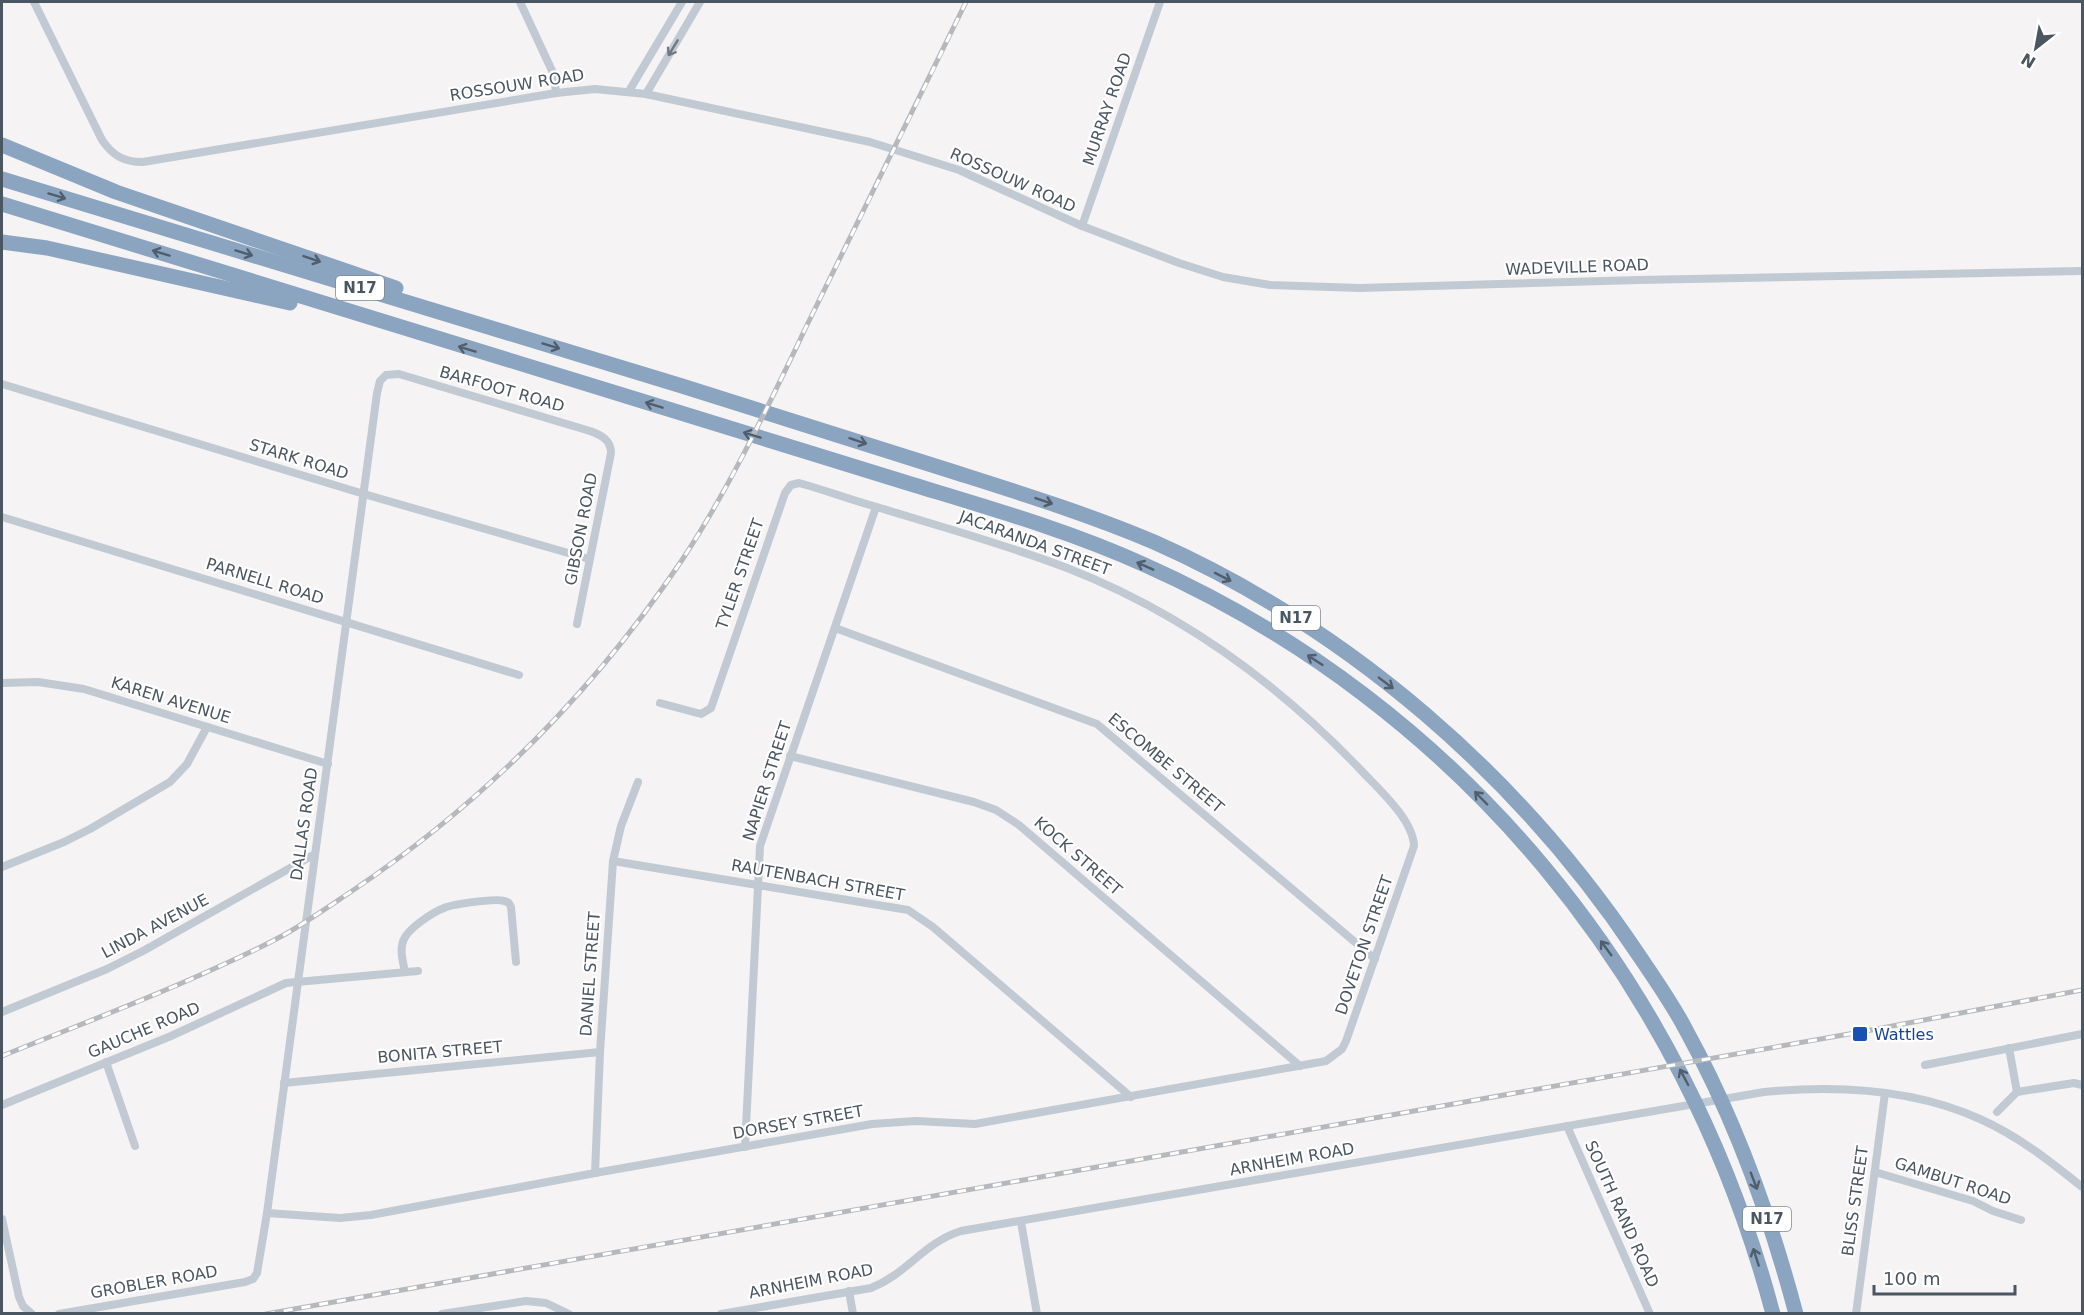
<svg xmlns="http://www.w3.org/2000/svg" width="2084" height="1315" font-family="'DejaVu Sans',sans-serif">
	<style>
		.lines { fill: none; stroke-linecap: round; stroke-linejoin: round }
		.street { stroke: #c1cad2; stroke-width: 8 }
		.highway { stroke: #8ba5c1; stroke-width: 15 }
		.rail-casing { stroke: #b5b8bd; stroke-width: 5 }
		.rail { stroke: #fff; stroke-width: 3; stroke-dasharray: 9; stroke-linecap: butt }
		.oneway { stroke: #6e7983 }
		.oneway2 { stroke: #505e6b }
		.transit-dot { fill: #1a4fb4; stroke: #fff; stroke-width: 2 }
		.labels { text-anchor: middle; dominant-baseline: central; stroke-width: 4.5; stroke-linejoin: round; paint-order: stroke }
		.shield { fill: #fff; stroke: #808990; stroke-width: 1.5 }
		.shield-label { font-size: 15px; font-weight: bold; fill: #4a5661 }
		.street-label { font-size: 16px; fill: #4a5661; stroke: #fff }
		.transit-label { font-size: 16px; fill: #164399; stroke: #fff; text-anchor: start }
	</style>
	<rect width="100%" height="100%" fill="#f5f3f3"/>
	<g class="lines">
		<g class="street">
			<path d="M 34,2 L 102,140 C 113,156 124,162 143,162 L 556,93 L 595,89 L 646,94 L 870,142 L 959,170 L 1082,226 L 1179,263 L 1223,277 L 1270,285 L 1360,288 L 1639,280 L 2082,271"/>
			<path d="M 520,2 L 554,75 L 556,93"/>
			<path d="M 629,91 L 682,2"/>
			<path d="M 646,94 L 700,2"/>
			<path d="M 1082,226 L 1160,2"/>
			<path d="M 2,384 L 364,494 L 589,559"/>
			<path d="M 2,517 L 519,675"/>
			<path d="M 835,628 L 1097,724 L 1375,959"/>
			<path d="M 2,683 L 38,682 L 84,689 L 328,764"/>
			<path d="M 790,756 L 974,802 L 996,810 L 1019,825 L 1300,1066"/>
			<path d="M 613,861 L 908,910 L 933,927 L 1131,1097"/>
			<path d="M 2,867 L 64,842 L 90,829 L 170,782 L 187,764 L 207,727"/>
			<path d="M 405,972 C 403,962 399,949 404,939 C 409,928 433,912 444,908 C 453,904 496,898 504,901 C 509,902 509,903 511,907 L 516,962"/>
			<path d="M 2,1012 L 107,969 L 143,951 L 315,854"/>
			<path d="M 2009,1048 L 2017,1092"/>
			<path d="M 106,1062 L 135,1146"/>
			<path d="M 1925,1065 L 2082,1034"/>
			<path d="M 284,1083 L 600,1052"/>
			<path d="M 2,1105 L 171,1036 L 286,983 L 418,971"/>
			<path d="M 1997,1112 L 2017,1092 L 2074,1083 L 2082,1085"/>
			<path d="M 1567,1126 L 1650,1314"/>
			<path d="M 745,1147 L 760,846 L 876,507"/>
			<path d="M 1875,1172 L 1973,1201 L 1993,1211 L 2021,1220"/>
			<path d="M 595,1173 L 600,1052 L 613,861 L 621,826 L 638,782"/>
			<path d="M 267,1213 L 340,1218 L 371,1215 L 595,1173 L 872,1124 L 916,1121 L 975,1124 L 1326,1061 L 1342,1049 L 1346,1041 L 1414,846 C 1413,818 1375,786 1357,766 C 1275,681 1178,611 1067,568 C 1005,544 941,527 877,507 C 851,500 825,490 799,483 L 791,485 L 785,493 L 711,708 L 701,714 L 660,703"/>
			<path d="M 2,1219 L 19,1297 L 23,1306 L 32,1314"/>
			<path d="M 1021,1222 L 1037,1314"/>
			<path d="M 849,1291 L 853,1314"/>
			<path d="M 59,1314 L 245,1282 L 253,1279 L 257,1273 L 267,1213 L 377,393 L 380,381 L 386,375 L 399,374 L 590,431 C 600,435 611,439 611,453 L 577,624"/>
			<path d="M 442,1314 L 526,1301 L 546,1303 L 569,1314"/>
			<path d="M 721,1314 L 871,1288 C 907,1274 923,1243 961,1231 L 1764,1092 C 1836,1085 1914,1089 1980,1119 C 2018,1136 2050,1161 2082,1187"/>
			<path d="M 1856,1314 L 1885,1093"/>
		</g>
		<g class="highway">
			<path d="M 2,145 L 116,192 L 396,288"/>
			<path d="M 2,179 C 228,248 455,317 682,386 C 772,414 862,442 951,471 C 1020,493 1088,514 1154,542 C 1350,629 1519,776 1638,954 C 1655,979 1672,1003 1686,1030 C 1735,1119 1770,1216 1796,1314"/>
			<path d="M 2,204 C 228,274 454,344 681,413 C 759,437 836,461 914,485 C 993,509 1070,531 1145,565 C 1461,706 1685,981 1773,1314"/>
			<path d="M 2,242 L 47,248 L 290,303"/>
		</g>
		<g class="rail-casing">
			<g id="rail">
				<path d="M 2,1056 C 71,1028 141,1002 209,971 C 236,959 263,947 289,932 C 311,919 331,905 352,891 C 483,803 594,691 682,560 C 731,486 769,404 808,323 C 861,216 914,109 966,2"/>
				<path d="M 266,1314 L 1866,1031 L 2082,990"/>
			</g>
		</g>
		<use href="#rail" class="rail"/>
	</g>
	<defs><path id="oneway-shaft" d="M-6 0H5M1.5-3L5.5 0L1.5 3" fill="none" stroke-width="1.6" stroke-linecap="round" stroke-linejoin="round" transform="scale(1.5)"/></defs>
	<use class="oneway" href="#oneway-shaft" transform="translate(673 48) rotate(121)"/>
	<g class="oneway2">
		<use href="#oneway-shaft" transform="translate(57 196) rotate(17)"/>
		<use href="#oneway-shaft" transform="translate(161 253) rotate(-163)"/>
		<use href="#oneway-shaft" transform="translate(244 253) rotate(17)"/>
		<use href="#oneway-shaft" transform="translate(312 259) rotate(19)"/>
		<use href="#oneway-shaft" transform="translate(551 346) rotate(17)"/>
		<use href="#oneway-shaft" transform="translate(467 349) rotate(-163)"/>
		<use href="#oneway-shaft" transform="translate(654 405) rotate(-163)"/>
		<use href="#oneway-shaft" transform="translate(752 435) rotate(-163)"/>
		<use href="#oneway-shaft" transform="translate(858 441) rotate(18)"/>
		<use href="#oneway-shaft" transform="translate(1044 501) rotate(19)"/>
		<use href="#oneway-shaft" transform="translate(1145 566) rotate(-156)"/>
		<use href="#oneway-shaft" transform="translate(1223 577) rotate(27)"/>
		<use href="#oneway-shaft" transform="translate(1315 660) rotate(-147)"/>
		<use href="#oneway-shaft" transform="translate(1386 683) rotate(37)"/>
		<use href="#oneway-shaft" transform="translate(1481 798) rotate(-134)"/>
		<use href="#oneway-shaft" transform="translate(1606 948) rotate(-126)"/>
		<use href="#oneway-shaft" transform="translate(1684 1077) rotate(-118)"/>
		<use href="#oneway-shaft" transform="translate(1754 1181) rotate(69)"/>
		<use href="#oneway-shaft" transform="translate(1756 1257) rotate(-108)"/>
	</g>
	<rect class="transit-dot" x="1852" y="1026" width="16" height="16" rx="3"/>
	<g class="labels">
		<g class="shield">
			<rect x="336" y="276" width="48" height="24" rx="4.5"/>
			<rect x="1272" y="606" width="48" height="24" rx="4.5"/>
			<rect x="1743" y="1207" width="48" height="24" rx="4.5"/>
		</g>
		<g class="shield-label">
			<text x="360" y="288">N17</text>
			<text x="1296" y="618">N17</text>
			<text x="1767" y="1219">N17</text>
		</g>
		<g class="street-label">
			<text transform="translate(517 85) rotate(-9)">ROSSOUW ROAD</text>
			<text transform="translate(1107 109) rotate(-71)">MURRAY ROAD</text>
			<text transform="translate(1013 180) rotate(24)">ROSSOUW ROAD</text>
			<text transform="translate(1577 267) rotate(-2)">WADEVILLE ROAD</text>
			<text transform="translate(502 389) rotate(16)">BARFOOT ROAD</text>
			<text transform="translate(299 459) rotate(17)">STARK ROAD</text>
			<text transform="translate(581 529) rotate(-79)">GIBSON ROAD</text>
			<text transform="translate(1035 543) rotate(20)">JACARANDA STREET</text>
			<text transform="translate(740 574) rotate(-71)">TYLER STREET</text>
			<text transform="translate(265 581) rotate(17)">PARNELL ROAD</text>
			<text transform="translate(171 700) rotate(17)">KAREN AVENUE</text>
			<text transform="translate(1166 763) rotate(40)">ESCOMBE STREET</text>
			<text transform="translate(767 781) rotate(-72)">NAPIER STREET</text>
			<text transform="translate(304 824) rotate(-82)">DALLAS ROAD</text>
			<text transform="translate(1078 856) rotate(41)">KOCK STREET</text>
			<text transform="translate(818 880) rotate(10)">RAUTENBACH STREET</text>
			<text transform="translate(155 926) rotate(-28)">LINDA AVENUE</text>
			<text transform="translate(1364 945) rotate(-71)">DOVETON STREET</text>
			<text transform="translate(590 974) rotate(-86)">DANIEL STREET</text>
			<text transform="translate(144 1030) rotate(-23)">GAUCHE ROAD</text>
			<text transform="translate(440 1052) rotate(-5)">BONITA STREET</text>
			<text transform="translate(798 1122) rotate(-10)">DORSEY STREET</text>
			<text transform="translate(1292 1159) rotate(-10)">ARNHEIM ROAD</text>
			<text transform="translate(1953 1181) rotate(18)">GAMBUT ROAD</text>
			<text transform="translate(1855 1201) rotate(-82)">BLISS STREET</text>
			<text transform="translate(1622 1214) rotate(66)">SOUTH RAND ROAD</text>
			<text transform="translate(811 1281) rotate(-11)">ARNHEIM ROAD</text>
			<text transform="translate(154 1282) rotate(-10)">GROBLER ROAD</text>
		</g>
		<g class="transit-label">
			<text x="1874" y="1034">Wattles</text>
		</g>
	</g>
	<rect width="2084" height="1315" fill="none" stroke="#4a5661" stroke-width="6"/>
	<g transform="translate(2036 48) rotate(211)" stroke="#ffffff" stroke-width="4.5" paint-order="stroke">
	<path d="M0-4.5L10 22L0 15L-10 22Z" fill="#4a5661"/>
	<text y="-9" font-size="16" font-weight="bold" text-anchor="middle" fill="#4a5661">N</text>
	</g>
	<path d="M1874 1285v9h141v-9" fill="none" stroke="#4a5661" stroke-width="3"/>
	<text x="1883" y="1285" font-size="18" fill="#4a5661" stroke="#ffffff" stroke-width="4.5" paint-order="stroke">100 m</text>
</svg>
